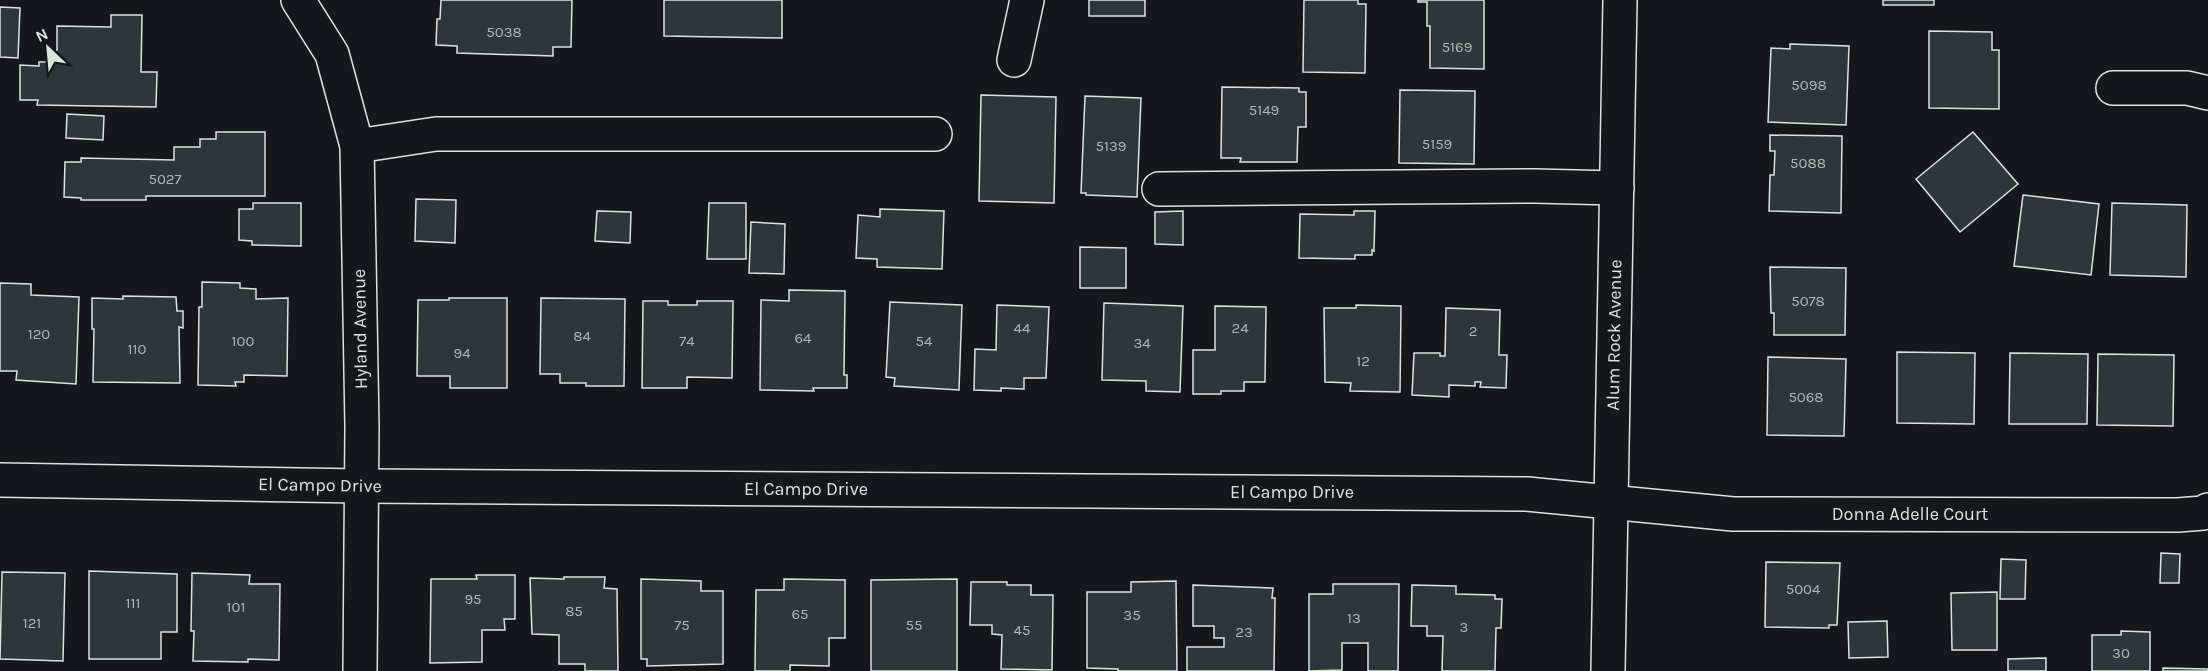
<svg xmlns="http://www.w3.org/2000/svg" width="2208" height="671" font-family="Karla,sans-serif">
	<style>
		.building { fill: #2c363c; stroke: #d8e6dc; stroke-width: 1.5 }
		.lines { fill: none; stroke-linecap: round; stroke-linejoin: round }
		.minor-casing { stroke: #d8e6dc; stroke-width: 36 }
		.major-casing { stroke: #d8e6dc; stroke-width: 36 }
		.minor { stroke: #14181c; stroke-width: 33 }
		.major { stroke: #14181c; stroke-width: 33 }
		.labels { text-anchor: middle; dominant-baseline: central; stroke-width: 4.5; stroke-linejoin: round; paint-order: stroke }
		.number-label { font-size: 15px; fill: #adbab4 }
		.street-label { font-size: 18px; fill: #d8e6dc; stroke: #14181c }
	</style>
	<rect width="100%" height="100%" fill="#14181c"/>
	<g class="building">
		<path d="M 441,0 L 572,0 L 571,47 L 553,47 L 553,56 L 457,53 L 457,46 L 436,45 L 437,19 L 440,19 Z"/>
		<path d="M 664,0 L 782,0 L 782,38 L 664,36 Z"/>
		<rect x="1089" y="0" width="56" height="16"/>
		<path d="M 1304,0 L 1358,0 L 1358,4 L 1366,4 L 1365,73 L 1303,72 Z"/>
		<path d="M 1418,0 L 1484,0 L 1484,69 L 1430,68 L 1430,26 L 1427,26 L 1427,2 L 1418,2 Z"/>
		<rect x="1883" y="0" width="51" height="5"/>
		<path d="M 0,7 L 20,8 L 18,58 L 0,57 Z"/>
		<path d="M 111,15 L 142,15 L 141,72 L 157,72 L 156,107 L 37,105 L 38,100 L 20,100 L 20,65 L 39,66 L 39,62 L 46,62 L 57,50 L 57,26 L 111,27 Z"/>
		<path d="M 1929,31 L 1992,32 L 1992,50 L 1999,50 L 1999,109 L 1929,108 Z"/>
		<path d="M 1790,44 L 1849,46 L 1846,125 L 1768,122 L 1771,48 L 1790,49 Z"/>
		<path d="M 1222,87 L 1299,88 L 1299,92 L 1306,92 L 1306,127 L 1298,127 L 1297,162 L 1240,162 L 1241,158 L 1221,158 Z"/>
		<path d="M 1400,90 L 1475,91 L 1474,164 L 1399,163 Z"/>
		<path d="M 981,95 L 1056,97 L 1054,203 L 979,201 Z"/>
		<path d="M 1085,96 L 1141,98 L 1137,197 L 1086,195 L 1086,193 L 1081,193 Z"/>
		<path d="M 67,114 L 104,116 L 103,140 L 66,138 Z"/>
		<path d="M 216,132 L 265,132 L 265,196 L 146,196 L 146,200 L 81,200 L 81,198 L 64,197 L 65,162 L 81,162 L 81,158 L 174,160 L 174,147 L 200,147 L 200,139 L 216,139 Z"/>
		<path d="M 1973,132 L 2018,184 L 1960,232 L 1916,179 Z"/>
		<path d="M 1770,135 L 1842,136 L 1841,213 L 1769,211 L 1770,175 L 1774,175 L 1775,151 L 1770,151 Z"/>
		<path d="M 2023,195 L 2099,204 L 2091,275 L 2014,266 Z"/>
		<path d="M 416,199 L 456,200 L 455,243 L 415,241 Z"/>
		<path d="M 253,203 L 301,203 L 301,246 L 252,245 L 252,241 L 239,240 L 239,209 L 253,209 Z"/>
		<path d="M 709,203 L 746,203 L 746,259 L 707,259 Z"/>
		<path d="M 2112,203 L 2187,205 L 2186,277 L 2110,275 Z"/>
		<path d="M 880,209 L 944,211 L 942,269 L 877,267 L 877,259 L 856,258 L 858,215 L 880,217 Z"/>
		<path d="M 597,211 L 631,212 L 630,243 L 595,241 Z"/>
		<path d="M 1183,211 L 1183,245 L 1155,244 L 1155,212 Z"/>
		<path d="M 1354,211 L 1375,211 L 1374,251 L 1372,250 L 1372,255 L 1355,255 L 1355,259 L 1299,258 L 1300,214 L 1354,215 Z"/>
		<path d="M 751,222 L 785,224 L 784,274 L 749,273 Z"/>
		<path d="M 1080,247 L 1126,248 L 1126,288 L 1080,288 Z"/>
		<path d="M 1770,267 L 1846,268 L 1845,335 L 1774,335 L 1774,313 L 1771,313 Z"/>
		<path d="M 202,282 L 240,283 L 240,288 L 256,289 L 256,299 L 288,298 L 287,376 L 244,375 L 244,382 L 235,382 L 236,386 L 198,385 L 199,307 L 202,307 Z"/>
		<path d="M 0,283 L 31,284 L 31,295 L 79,297 L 76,384 L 16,380 L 17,371 L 0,371 Z"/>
		<path d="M 789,290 L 845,291 L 844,375 L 847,375 L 847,388 L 813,388 L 814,391 L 760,390 L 761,300 L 789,301 Z"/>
		<path d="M 123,296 L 176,297 L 177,311 L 183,311 L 183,328 L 179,327 L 180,383 L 93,382 L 94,329 L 92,329 L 92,298 L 123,299 Z"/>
		<path d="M 449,298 L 507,298 L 507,388 L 450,388 L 450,376 L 417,376 L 418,300 L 449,300 Z"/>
		<path d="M 541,298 L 625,299 L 624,386 L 586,386 L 586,383 L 560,383 L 560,374 L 540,374 Z"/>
		<path d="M 643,301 L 668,301 L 668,305 L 697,305 L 697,301 L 733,301 L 732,378 L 687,377 L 687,388 L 642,388 Z"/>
		<path d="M 890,302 L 962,305 L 959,390 L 894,386 L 895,378 L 886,377 Z"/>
		<path d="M 1104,303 L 1183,306 L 1180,392 L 1146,391 L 1146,381 L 1102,380 Z"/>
		<path d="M 997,305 L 1049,307 L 1046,378 L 1024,378 L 1024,389 L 1001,388 L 1001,391 L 974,390 L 975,349 L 996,350 Z"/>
		<path d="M 1356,305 L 1401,306 L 1400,392 L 1350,391 L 1351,383 L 1325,382 L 1324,308 L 1356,308 Z"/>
		<path d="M 1215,306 L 1266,307 L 1265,382 L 1244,382 L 1244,391 L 1221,391 L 1221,394 L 1193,394 L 1193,350 L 1215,350 Z"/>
		<path d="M 1446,308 L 1500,310 L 1499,355 L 1507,355 L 1506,388 L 1480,387 L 1481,382 L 1475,382 L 1475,386 L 1449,385 L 1449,397 L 1412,395 L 1414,353 L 1440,353 L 1440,356 L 1445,356 Z"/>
		<path d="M 1897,352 L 1975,353 L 1974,424 L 1897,423 Z"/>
		<path d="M 2010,353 L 2088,354 L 2087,424 L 2009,424 Z"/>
		<path d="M 2098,354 L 2174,355 L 2173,426 L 2097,425 Z"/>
		<path d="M 1768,357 L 1846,359 L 1844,436 L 1767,435 Z"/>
		<path d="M 2161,553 L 2180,554 L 2179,583 L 2160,583 Z"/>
		<path d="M 2001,559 L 2026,560 L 2025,599 L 2000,599 Z"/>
		<path d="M 1766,562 L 1840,563 L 1837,625 L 1829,625 L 1829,628 L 1765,627 Z"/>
		<path d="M 89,571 L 177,574 L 177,632 L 161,632 L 161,659 L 89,659 Z"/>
		<path d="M 2,572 L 65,573 L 63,661 L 0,659 Z"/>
		<path d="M 192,573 L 250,575 L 249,584 L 280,584 L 279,660 L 248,659 L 248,662 L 193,661 L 194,631 L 191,631 Z"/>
		<path d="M 476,575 L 515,575 L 515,619 L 504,619 L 505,630 L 482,630 L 482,662 L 430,663 L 431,579 L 477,579 Z"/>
		<path d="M 564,577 L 605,577 L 604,588 L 617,589 L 618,671 L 585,671 L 585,664 L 559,664 L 559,635 L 532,634 L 530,578 L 564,579 Z"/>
		<path d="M 641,579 L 701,581 L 701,591 L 723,591 L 723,664 L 647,666 L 647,659 L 641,659 Z"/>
		<path d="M 784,579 L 845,580 L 845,638 L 829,638 L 829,666 L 790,665 L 790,671 L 755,671 L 756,590 L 784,590 Z"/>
		<path d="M 957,579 L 957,671 L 871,671 L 871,580 Z"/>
		<path d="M 1176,581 L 1177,671 L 1118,671 L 1118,669 L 1087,668 L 1087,592 L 1131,592 L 1131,582 Z"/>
		<path d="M 971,582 L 1007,582 L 1007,585 L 1031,585 L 1031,595 L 1053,595 L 1052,670 L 1001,669 L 1002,635 L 992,634 L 992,625 L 970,625 Z"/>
		<path d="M 1333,584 L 1399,584 L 1398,671 L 1368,671 L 1368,643 L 1342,643 L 1342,670 L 1309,671 L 1309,594 L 1333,594 Z"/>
		<path d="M 1193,585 L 1273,588 L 1272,598 L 1275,598 L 1274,671 L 1187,671 L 1187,647 L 1224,647 L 1224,638 L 1214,638 L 1214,626 L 1193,626 Z"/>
		<path d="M 1412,585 L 1456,586 L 1456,594 L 1495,595 L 1495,599 L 1502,599 L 1501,628 L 1496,628 L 1495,671 L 1442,671 L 1443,636 L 1427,636 L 1427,626 L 1411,626 Z"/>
		<path d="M 1997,592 L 1997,650 L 1952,650 L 1951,593 Z"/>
		<path d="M 1887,621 L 1888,657 L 1849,658 L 1848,622 Z"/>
		<path d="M 2121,631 L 2150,632 L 2150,671 L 2092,671 L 2092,635 L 2121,635 Z"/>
		<path d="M 2046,658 L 2046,671 L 2008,671 L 2008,659 Z"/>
		<path d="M 2163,668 L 2208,669 L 2208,671 L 2163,671 Z"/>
	</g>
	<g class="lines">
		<g class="minor-casing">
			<g id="minor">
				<path d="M 298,0 L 332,54 L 357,146 L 362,427 L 360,671"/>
				<path d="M 1014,60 L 1027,0"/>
				<path d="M 2113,88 L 2187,88 L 2208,93"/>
				<path d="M 357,146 L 436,134 L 935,134"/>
				<path d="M 1159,189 L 1534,186 L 1617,188"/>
				<path d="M 0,480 L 361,486 L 1527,494 L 1733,514 L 2178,515 L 2203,513 L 2208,510"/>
			</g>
		</g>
		<g class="major-casing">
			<path id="major" d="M 1608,671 L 1620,0"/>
		</g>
		<use href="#minor" class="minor"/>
		<use href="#major" class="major"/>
	</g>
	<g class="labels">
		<g class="number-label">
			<text x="504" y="32">5038</text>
			<text x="1457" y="47">5169</text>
			<text x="1809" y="85">5098</text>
			<text x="1264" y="110">5149</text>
			<text x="1437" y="144">5159</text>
			<text x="1111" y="146">5139</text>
			<text x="1808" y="163">5088</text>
			<text x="165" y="179">5027</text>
			<text x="1808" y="301">5078</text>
			<text x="1022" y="328">44</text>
			<text x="1240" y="328">24</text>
			<text x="1473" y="331">2</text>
			<text x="39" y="334">120</text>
			<text x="582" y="336">84</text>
			<text x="803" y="338">64</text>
			<text x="243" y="341">100</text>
			<text x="687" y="341">74</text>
			<text x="924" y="341">54</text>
			<text x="1142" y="343">34</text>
			<text x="137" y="349">110</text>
			<text x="462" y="353">94</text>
			<text x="1363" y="361">12</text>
			<text x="1806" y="397">5068</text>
			<text x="1803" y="589">5004</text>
			<text x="473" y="599">95</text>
			<text x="133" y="603">111</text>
			<text x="236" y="607">101</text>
			<text x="574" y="611">85</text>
			<text x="800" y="614">65</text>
			<text x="1132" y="615">35</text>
			<text x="1354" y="618">13</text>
			<text x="32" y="623">121</text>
			<text x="682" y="625">75</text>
			<text x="914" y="625">55</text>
			<text x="1464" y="627">3</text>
			<text x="1022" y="630">45</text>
			<text x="1244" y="632">23</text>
			<text x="2121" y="653">30</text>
		</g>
		<g class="street-label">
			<text transform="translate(360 329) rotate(-91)">Hyland Avenue</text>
			<text transform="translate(1614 335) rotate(-89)">Alum Rock Avenue</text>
			<text transform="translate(320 485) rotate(1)">El Campo Drive</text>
			<text x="806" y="489">El Campo Drive</text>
			<text x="1292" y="492">El Campo Drive</text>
			<text x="1910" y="514">Donna Adelle Court</text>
		</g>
	</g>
	<g transform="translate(48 48) rotate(334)" stroke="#14181c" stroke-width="4.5" paint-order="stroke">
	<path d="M0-4.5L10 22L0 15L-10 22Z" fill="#d8e6dc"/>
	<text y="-9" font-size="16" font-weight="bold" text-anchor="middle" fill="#d8e6dc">N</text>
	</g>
</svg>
